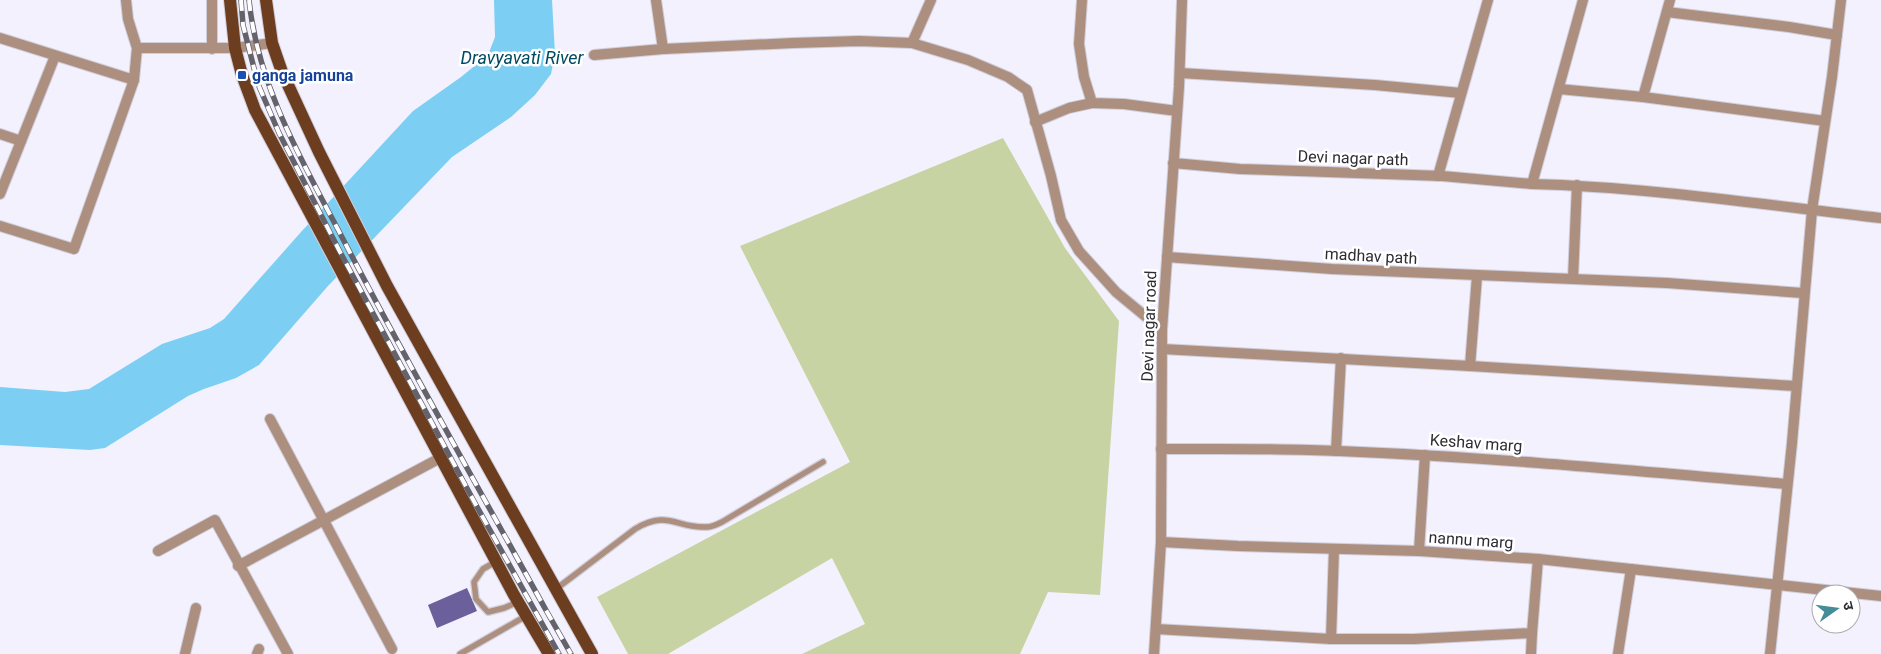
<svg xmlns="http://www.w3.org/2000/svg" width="1881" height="654" font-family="Roboto,'Noto Sans Devanagari',sans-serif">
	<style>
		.green { fill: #c8d3a3 }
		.water { fill: #7ccff2 }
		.building { fill: #6b5f9c }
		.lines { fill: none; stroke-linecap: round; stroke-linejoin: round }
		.service-casing { stroke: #d0ceda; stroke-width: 8 }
		.minor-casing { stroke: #d0ceda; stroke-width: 12 }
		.primary-casing { stroke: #d0ceda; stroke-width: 14 }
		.service { stroke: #ac8f7f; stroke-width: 5.5 }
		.minor { stroke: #ac8f7f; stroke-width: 10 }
		.primary { stroke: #6d3d1f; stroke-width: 12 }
		.rail-casing { stroke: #64636c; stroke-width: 5.5 }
		.rail { stroke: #fff; stroke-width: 4; stroke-dasharray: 11; stroke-linecap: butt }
		.transit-dot { fill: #1a4fb4; stroke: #fff; stroke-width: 2 }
		.labels { text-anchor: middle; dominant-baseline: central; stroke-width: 5; stroke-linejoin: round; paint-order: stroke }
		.transit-label { font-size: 16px; font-weight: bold; fill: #164399; stroke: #fff; text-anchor: start }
		.street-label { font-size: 16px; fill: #2e2d34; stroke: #fff }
		.water-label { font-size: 18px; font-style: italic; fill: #004a61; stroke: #fff }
	</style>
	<rect width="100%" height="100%" fill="#f3f1fe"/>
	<path class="green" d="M 1003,138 L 1065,248 L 1119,321 L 1100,595 L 1048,592 L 1020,654 L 802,654 L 865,624 L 832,558 L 668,654 L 628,654 L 597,597 L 850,462 L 740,246 Z"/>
	<path class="water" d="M 494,0 L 552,0 L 555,54 L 551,74 L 535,95 L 511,117 L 452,157 L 328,286 L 259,365 L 236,378 L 204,389 L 188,396 L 105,448 L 90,450 L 0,445 L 0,387 L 65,392 L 89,389 L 162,344 L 210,328 L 224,319 L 301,232 L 413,111 L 461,77 L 488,55 L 495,37 Z"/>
	<path class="building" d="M 467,588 L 477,611 L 437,628 L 428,605 Z"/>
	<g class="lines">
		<g class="service-casing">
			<g id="service">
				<path d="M 497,561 L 483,569 L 474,582 L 476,599 L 488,612 L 504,608 L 518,602"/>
				<path d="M 556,589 L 635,529 C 669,509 676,529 707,527 C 712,527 718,524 722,522 L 823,462"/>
				<path d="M 460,654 L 526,616"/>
			</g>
		</g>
		<g class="minor-casing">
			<g id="minor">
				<path d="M 126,0 L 128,19 L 137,48"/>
				<path d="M 656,0 L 663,49"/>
				<path d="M 1082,0 L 1079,44 L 1084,77 L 1092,103 L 1124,104 L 1177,111"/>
				<path d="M 1583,0 L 1532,184 C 1649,187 1765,205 1881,218"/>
				<path d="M 1670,0 L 1643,97 L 1825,121"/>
				<path d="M 1667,12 L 1789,27 L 1837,35"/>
				<path d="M 0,38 L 134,80 L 137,48 L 235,48 L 272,43"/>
				<path d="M 912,43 L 931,0"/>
				<path d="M 212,49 L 212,0"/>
				<path d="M 594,55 L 663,49 L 793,43 L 859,41 L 912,43 L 968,60 L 1008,77 L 1027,90 L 1051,176 L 1061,220 L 1079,251 L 1116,292 L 1162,330"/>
				<path d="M 1180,73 L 1375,85 L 1461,93"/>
				<path d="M 1559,89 L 1643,97"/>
				<path d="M 1035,122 L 1069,108 L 1092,103"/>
				<path d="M 0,134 L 21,141"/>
				<path d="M 1173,163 L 1240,169 L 1442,176 L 1532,184"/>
				<path d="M 1438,176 L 1488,0"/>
				<path d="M 1577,185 L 1573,279 L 1667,283 L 1803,293"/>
				<path d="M 0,194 L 55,56"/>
				<path d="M 0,226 L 74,249 L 134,80"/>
				<path d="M 1167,257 L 1332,269 L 1573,279"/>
				<path d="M 1162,349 L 1470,366 L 1477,276"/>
				<path d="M 1470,366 L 1796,386"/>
				<path d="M 270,419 L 392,649"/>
				<path d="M 1161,449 C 1220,449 1280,448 1339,451 C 1489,457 1638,471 1787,484"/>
				<path d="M 1336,451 L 1341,358"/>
				<path d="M 1161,542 L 1238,546 L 1419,551 L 1538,559 L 1881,596"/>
				<path d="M 158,551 L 215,520 L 288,654"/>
				<path d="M 1419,551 L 1425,455"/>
				<path d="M 238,566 L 442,457"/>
				<path d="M 1156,629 L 1331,639 L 1414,639 L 1532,633 L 1538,559"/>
				<path d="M 1331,639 L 1334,549"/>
				<path d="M 185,654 L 196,608"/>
				<path d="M 257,654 L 259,649"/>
				<path d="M 1154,654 L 1161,542 L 1162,330 L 1179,87 L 1182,0"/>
				<path d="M 1531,654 L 1532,633"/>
				<path d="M 1618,654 L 1631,569"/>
				<path d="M 1770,654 L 1792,443 L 1812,210 L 1832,77 L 1841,0"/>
			</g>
		</g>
		<g class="primary-casing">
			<g id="primary">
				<path d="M 230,0 L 235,48 L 242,75 L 255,110 L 514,595 L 549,654"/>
				<path d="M 266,0 L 272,43 L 282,72 L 319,152 L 387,286 L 592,654"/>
			</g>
		</g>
		<use href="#service" class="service"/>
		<use href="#minor" class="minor"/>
		<use href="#primary" class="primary"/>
		<g class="rail-casing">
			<g id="rail">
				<path d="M 241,0 L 243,25 L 258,84 L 279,133 L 339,250 L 476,505 L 559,654"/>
				<path d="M 249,0 C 258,88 304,164 344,241 C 409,366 479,489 547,612 L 571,654"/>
			</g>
		</g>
		<use href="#rail" class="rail"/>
	</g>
	<rect class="transit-dot" x="237" y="70" width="10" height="10" rx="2.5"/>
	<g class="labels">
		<g class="transit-label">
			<text x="252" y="75">ganga jamuna</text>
		</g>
		<g class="street-label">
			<text transform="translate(1353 158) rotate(2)">Devi nagar path</text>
			<text transform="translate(1371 256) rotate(3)">madhav path</text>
			<text transform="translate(1149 326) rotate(-88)">Devi nagar road</text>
			<text transform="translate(1476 443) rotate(4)">Keshav marg</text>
			<text transform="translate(1471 540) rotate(4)">nannu marg</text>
		</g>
		<g class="water-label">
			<text x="522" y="57">Dravyavati River</text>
		</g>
	</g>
	<g transform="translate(1836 609) rotate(76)"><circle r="24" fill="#ffffff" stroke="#ababae"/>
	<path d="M0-4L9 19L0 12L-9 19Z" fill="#468b98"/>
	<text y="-8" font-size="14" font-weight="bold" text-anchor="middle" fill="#2e2d34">उ</text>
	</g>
</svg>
